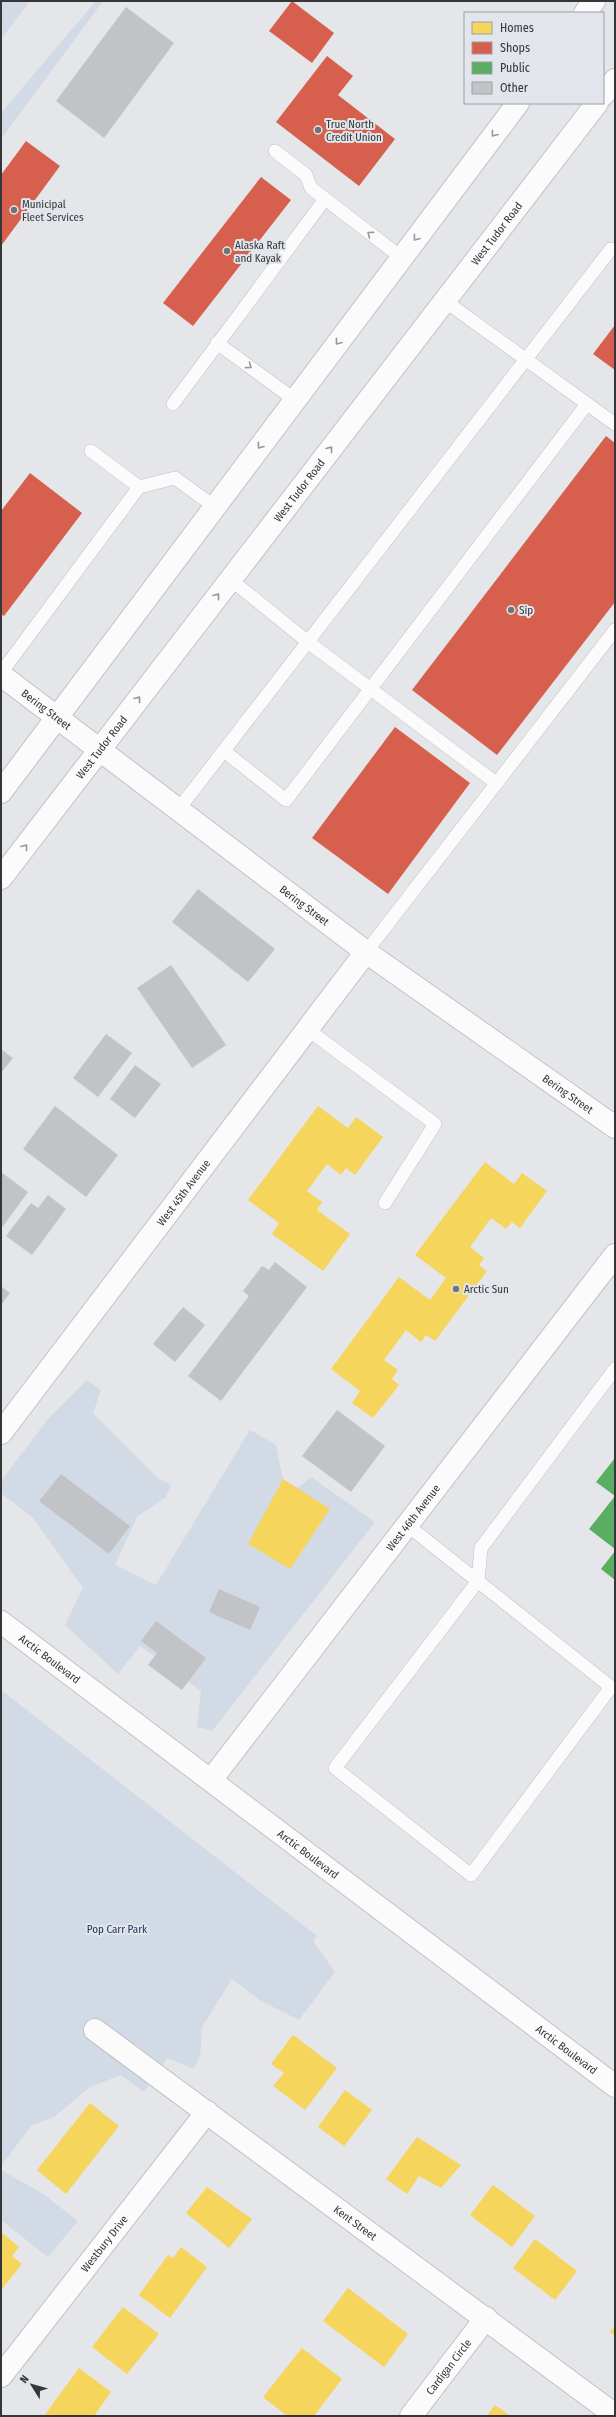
<svg xmlns="http://www.w3.org/2000/svg" width="616" height="2417" font-family="'Fira Sans Condensed',sans-serif">
	<style>
		.green { fill: #d2dae6 }
		.homes { fill: #f6d55c }
		.shops { fill: #d6604d }
		.public { fill: #5aae61 }
		.building { fill: #c2c3c6 }
		.lines { fill: none; stroke-linecap: round; stroke-linejoin: round }
		.service-casing { stroke: #c0c2c4; stroke-width: 14 }
		.minor-casing { stroke: #c0c2c4; stroke-width: 24 }
		.secondary-casing { stroke: #c0c2c4; stroke-width: 24 }
		.primary-casing { stroke: #c0c2c4; stroke-width: 24 }
		.service { stroke: #fbfbfc; stroke-width: 13 }
		.minor { stroke: #fbfbfc; stroke-width: 22 }
		.secondary { stroke: #fbfbfc; stroke-width: 22 }
		.primary { stroke: #fbfbfc; stroke-width: 22 }
		.oneway { stroke: #98989a }
		.poi-dot { fill: #727476; stroke: #e2e5eb; stroke-width: 1.5 }
		.labels { text-anchor: middle; dominant-baseline: central; stroke-width: 4; stroke-linejoin: round; paint-order: stroke }
		.poi-label { font-size: 11px; fill: #343638; stroke: #e2e5eb; text-anchor: start }
		.street-label { font-size: 11px; fill: #343638; stroke: #e2e5eb }
		.park-label { font-size: 11px; fill: #21385e; stroke: #e2e5eb }
	</style>
	<rect width="100%" height="100%" fill="#e4e6e9"/>
	<g class="green">
		<path d="M 1,1 L 30,1 L 1,39 Z"/>
		<path d="M 96,1 L 103,1 L 1,139 L 1,113 Z"/>
		<path d="M 87,1380 L 101,1390 L 93,1413 L 158,1478 L 171,1485 L 166,1497 L 137,1517 L 115,1565 L 156,1585 L 250,1430 L 276,1445 L 283,1479 L 298,1488 L 311,1477 L 375,1522 L 212,1731 L 197,1727 L 201,1691 L 140,1646 L 118,1674 L 65,1625 L 83,1588 L 33,1518 L 1,1493 L 1,1481 L 48,1419 Z"/>
		<path d="M 1,1690 L 317,1936 L 313,1941 L 335,1972 L 299,2020 L 261,2001 L 232,1979 L 202,2027 L 200,2056 L 194,2069 L 167,2058 L 144,2092 L 121,2075 L 90,2087 L 54,2117 L 32,2125 L 1,2166 Z"/>
		<path d="M 1,2170 L 43,2194 L 78,2221 L 48,2257 L 1,2220 Z"/>
	</g>
	<g class="homes">
		<path d="M 318,1106 L 348,1128 L 356,1117 L 383,1137 L 355,1175 L 346,1168 L 341,1175 L 327,1164 L 307,1191 L 322,1202 L 317,1210 L 350,1234 L 323,1271 L 272,1234 L 279,1223 L 248,1200 Z"/>
		<path d="M 485,1162 L 514,1184 L 522,1173 L 547,1191 L 520,1228 L 512,1222 L 506,1229 L 491,1218 L 470,1247 L 484,1258 L 479,1265 L 487,1271 L 435,1341 L 426,1335 L 421,1342 L 406,1330 L 384,1360 L 398,1370 L 392,1379 L 399,1385 L 373,1418 L 352,1403 L 360,1391 L 331,1369 L 399,1277 L 430,1300 L 446,1278 L 415,1255 Z"/>
		<path d="M 283,1479 L 330,1509 L 290,1569 L 248,1544 Z"/>
		<path d="M 293,2035 L 337,2068 L 305,2110 L 273,2086 L 284,2073 L 271,2064 Z"/>
		<path d="M 345,2090 L 372,2110 L 344,2146 L 318,2127 Z"/>
		<path d="M 90,2103 L 119,2126 L 66,2194 L 37,2170 Z"/>
		<path d="M 417,2137 L 461,2165 L 441,2188 L 419,2176 L 407,2194 L 386,2179 Z"/>
		<path d="M 493,2185 L 535,2216 L 512,2247 L 470,2215 Z"/>
		<path d="M 207,2187 L 252,2219 L 229,2248 L 186,2213 Z"/>
		<path d="M 1,2232 L 19,2247 L 12,2256 L 22,2264 L 1,2290 Z"/>
		<path d="M 535,2239 L 577,2271 L 555,2300 L 513,2268 Z"/>
		<path d="M 181,2247 L 207,2267 L 170,2318 L 139,2295 L 168,2255 L 173,2258 Z"/>
		<path d="M 348,2288 L 408,2334 L 384,2367 L 323,2321 Z"/>
		<path d="M 123,2307 L 159,2334 L 127,2374 L 92,2347 Z"/>
		<path d="M 615,2325 L 615,2336 L 610,2332 Z"/>
		<path d="M 302,2348 L 342,2379 L 314,2416 L 287,2416 L 263,2397 Z"/>
		<path d="M 79,2368 L 111,2392 L 94,2416 L 44,2416 Z"/>
		<path d="M 495,2405 L 510,2416 L 487,2416 Z"/>
	</g>
	<g class="shops">
		<path d="M 292,1 L 334,33 L 312,63 L 269,31 Z"/>
		<path d="M 327,56 L 353,76 L 338,95 L 395,139 L 359,186 L 276,122 Z"/>
		<path d="M 26,141 L 60,166 L 1,246 L 1,175 Z"/>
		<path d="M 261,177 L 291,200 L 193,326 L 163,303 Z"/>
		<path d="M 615,325 L 615,370 L 593,354 Z"/>
		<path d="M 606,436 L 615,443 L 615,602 L 497,755 L 412,690 Z"/>
		<path d="M 30,473 L 82,513 L 4,616 L 1,614 L 1,511 Z"/>
		<path d="M 395,727 L 470,783 L 388,894 L 312,838 Z"/>
	</g>
	<g class="public">
		<path d="M 615,1458 L 615,1549 L 589,1529 L 615,1496 L 596,1482 Z"/>
		<path d="M 615,1551 L 615,1580 L 601,1569 Z"/>
	</g>
	<g class="building">
		<path d="M 126,7 L 174,43 L 104,138 L 56,101 Z"/>
		<path d="M 198,889 L 275,949 L 248,982 L 172,922 Z"/>
		<path d="M 171,965 L 226,1045 L 192,1068 L 137,988 Z"/>
		<path d="M 106,1034 L 132,1053 L 98,1097 L 73,1078 Z"/>
		<path d="M 1,1049 L 13,1058 L 1,1073 Z"/>
		<path d="M 135,1065 L 161,1084 L 135,1118 L 110,1099 Z"/>
		<path d="M 55,1106 L 118,1155 L 86,1197 L 23,1149 Z"/>
		<path d="M 1,1172 L 28,1192 L 1,1229 Z"/>
		<path d="M 48,1195 L 66,1209 L 32,1255 L 6,1236 L 31,1203 L 38,1208 Z"/>
		<path d="M 275,1262 L 307,1287 L 221,1401 L 188,1376 L 249,1296 L 243,1291 L 262,1266 L 269,1270 Z"/>
		<path d="M 1,1286 L 10,1293 L 1,1305 Z"/>
		<path d="M 183,1307 L 205,1325 L 175,1362 L 153,1344 Z"/>
		<path d="M 337,1410 L 385,1446 L 351,1492 L 302,1456 Z"/>
		<path d="M 61,1474 L 130,1526 L 109,1554 L 39,1501 Z"/>
		<path d="M 219,1589 L 260,1607 L 250,1630 L 209,1612 Z"/>
		<path d="M 156,1621 L 206,1658 L 182,1690 L 148,1665 L 157,1653 L 141,1641 Z"/>
	</g>
	<g class="lines">
		<g class="service-casing">
			<g id="service">
				<path d="M 275,151 L 306,175 L 311,188 L 402,258"/>
				<path d="M 445,301 L 615,424"/>
				<path d="M 217,343 L 295,400"/>
				<path d="M 173,404 L 325,199"/>
				<path d="M 91,451 L 139,487"/>
				<path d="M 230,579 L 308,642 L 496,783"/>
				<path d="M 1,673 L 139,487 L 175,478 L 215,507"/>
				<path d="M 224,751 L 286,800 L 587,404"/>
				<path d="M 178,810 L 611,249"/>
				<path d="M 366,952 L 615,630"/>
				<path d="M 307,1029 L 435,1124 L 385,1203"/>
				<path d="M 407,1525 L 611,1687 L 471,1875 L 335,1768 L 478,1581 L 481,1548 L 615,1369"/>
			</g>
		</g>
		<g class="minor-casing">
			<g id="minor">
				<path id="s1" d="M 1,675 L 366,952 L 615,1127"/>
				<path id="s2" d="M 1,1433 L 366,952"/>
				<path id="s3" d="M 211,1780 L 615,1255"/>
				<path id="s4" d="M 95,2030 L 615,2415"/>
				<path id="s5" d="M 1,2376 L 207,2112"/>
				<path id="s6" d="M 411,2416 L 486,2318"/>
			</g>
		</g>
		<g class="secondary-casing">
			<g id="secondary">
				<path id="s7" d="M 1,1622 L 615,2086"/>
			</g>
		</g>
		<g class="primary-casing">
			<g id="primary">
				<path d="M 585,13 L 594,1"/>
				<path d="M 603,95 L 615,80"/>
				<path d="M 1,792 L 518,103"/>
				<path id="s8" d="M 1,878 L 597,103"/>
			</g>
		</g>
		<use href="#service" class="service"/>
		<use href="#minor" class="minor"/>
		<use href="#secondary" class="secondary"/>
		<use href="#primary" class="primary"/>
	</g>
	<defs><path id="oneway-chevron" d="M-2-3.5L2.5 0L-2 3.5" fill="none" stroke-width="1.6" stroke-linecap="round" stroke-linejoin="round"/></defs>
	<g class="oneway">
		<use href="#oneway-chevron" transform="translate(494 134) rotate(127)"/>
		<use href="#oneway-chevron" transform="translate(370 234) rotate(-143)"/>
		<use href="#oneway-chevron" transform="translate(416 238) rotate(127)"/>
		<use href="#oneway-chevron" transform="translate(338 342) rotate(127)"/>
		<use href="#oneway-chevron" transform="translate(249 366) rotate(36)"/>
		<use href="#oneway-chevron" transform="translate(260 446) rotate(127)"/>
		<use href="#oneway-chevron" transform="translate(330 449) rotate(-52)"/>
		<use href="#oneway-chevron" transform="translate(217 596) rotate(-52)"/>
		<use href="#oneway-chevron" transform="translate(138 699) rotate(-52)"/>
		<use href="#oneway-chevron" transform="translate(25 847) rotate(-53)"/>
	</g>
	<g class="poi-dot">
		<circle cx="318" cy="130" r="4"/>
		<circle cx="14" cy="210" r="4"/>
		<circle cx="227" cy="251" r="4"/>
		<circle cx="511" cy="610" r="4"/>
		<circle cx="456" cy="1289" r="4"/>
	</g>
	<g class="labels">
		<g class="poi-label">
			<text x="326" y="124">True North<tspan x="326" dy="13">Credit Union</tspan></text>
			<text x="22" y="204">Municipal<tspan x="22" dy="13">Fleet Services</tspan></text>
			<text x="235" y="245">Alaska Raft<tspan x="235" dy="13">and Kayak</tspan></text>
			<text x="519" y="610">Sip</text>
			<text x="464" y="1289">Arctic Sun</text>
		</g>
		<g class="street-label">
			<text stroke="none"><textPath href="#s8" startOffset="813">West Tudor Road</textPath></text>
			<text stroke="none"><textPath href="#s8" startOffset="489">West Tudor Road</textPath></text>
			<text stroke="none"><textPath href="#s1" startOffset="57">Bering Street</textPath></text>
			<text stroke="none"><textPath href="#s8" startOffset="165">West Tudor Road</textPath></text>
			<text stroke="none"><textPath href="#s1" startOffset="381">Bering Street</textPath></text>
			<text stroke="none"><textPath href="#s1" startOffset="705">Bering Street</textPath></text>
			<text stroke="none"><textPath href="#s2" startOffset="302">West 45th Avenue</textPath></text>
			<text stroke="none"><textPath href="#s3" startOffset="331">West 46th Avenue</textPath></text>
			<text stroke="none"><textPath href="#s7" startOffset="61">Arctic Boulevard</textPath></text>
			<text stroke="none"><textPath href="#s7" startOffset="385">Arctic Boulevard</textPath></text>
			<text stroke="none"><textPath href="#s7" startOffset="709">Arctic Boulevard</textPath></text>
			<text stroke="none"><textPath href="#s4" startOffset="324">Kent Street</textPath></text>
			<text stroke="none"><textPath href="#s5" startOffset="168">Westbury Drive</textPath></text>
			<text stroke="none"><textPath href="#s6" startOffset="62">Cardigan Circle</textPath></text>
		</g>
		<g class="park-label">
			<text x="117" y="1929">Pop Carr Park</text>
		</g>
	</g>
	<rect width="616" height="2417" fill="none" stroke="#343638" stroke-width="4"/>
	<rect x="464" y="12" width="140" height="92" fill="#e2e5eb" stroke="#9c9fa3"/>
	<rect x="472" y="22" width="20" height="12" fill="#f6d55c" stroke="#9c9fa3"/>
	<text x="500" y="32" font-size="12" fill="#343638">Homes</text>
	<rect x="472" y="42" width="20" height="12" fill="#d6604d" stroke="#9c9fa3"/>
	<text x="500" y="52" font-size="12" fill="#343638">Shops</text>
	<rect x="472" y="62" width="20" height="12" fill="#5aae61" stroke="#9c9fa3"/>
	<text x="500" y="72" font-size="12" fill="#343638">Public</text>
	<rect x="472" y="82" width="20" height="12" fill="#c2c3c6" stroke="#9c9fa3"/>
	<text x="500" y="92" font-size="12" fill="#343638">Other</text>
	<g transform="translate(32 2385) rotate(307)" stroke="#e2e5eb" stroke-width="3" paint-order="stroke">
	<path d="M0-3L7 15L0 10L-7 15Z" fill="#343638"/>
	<text y="-6" font-size="11" font-weight="bold" text-anchor="middle" fill="#343638">N</text>
	</g>
</svg>
